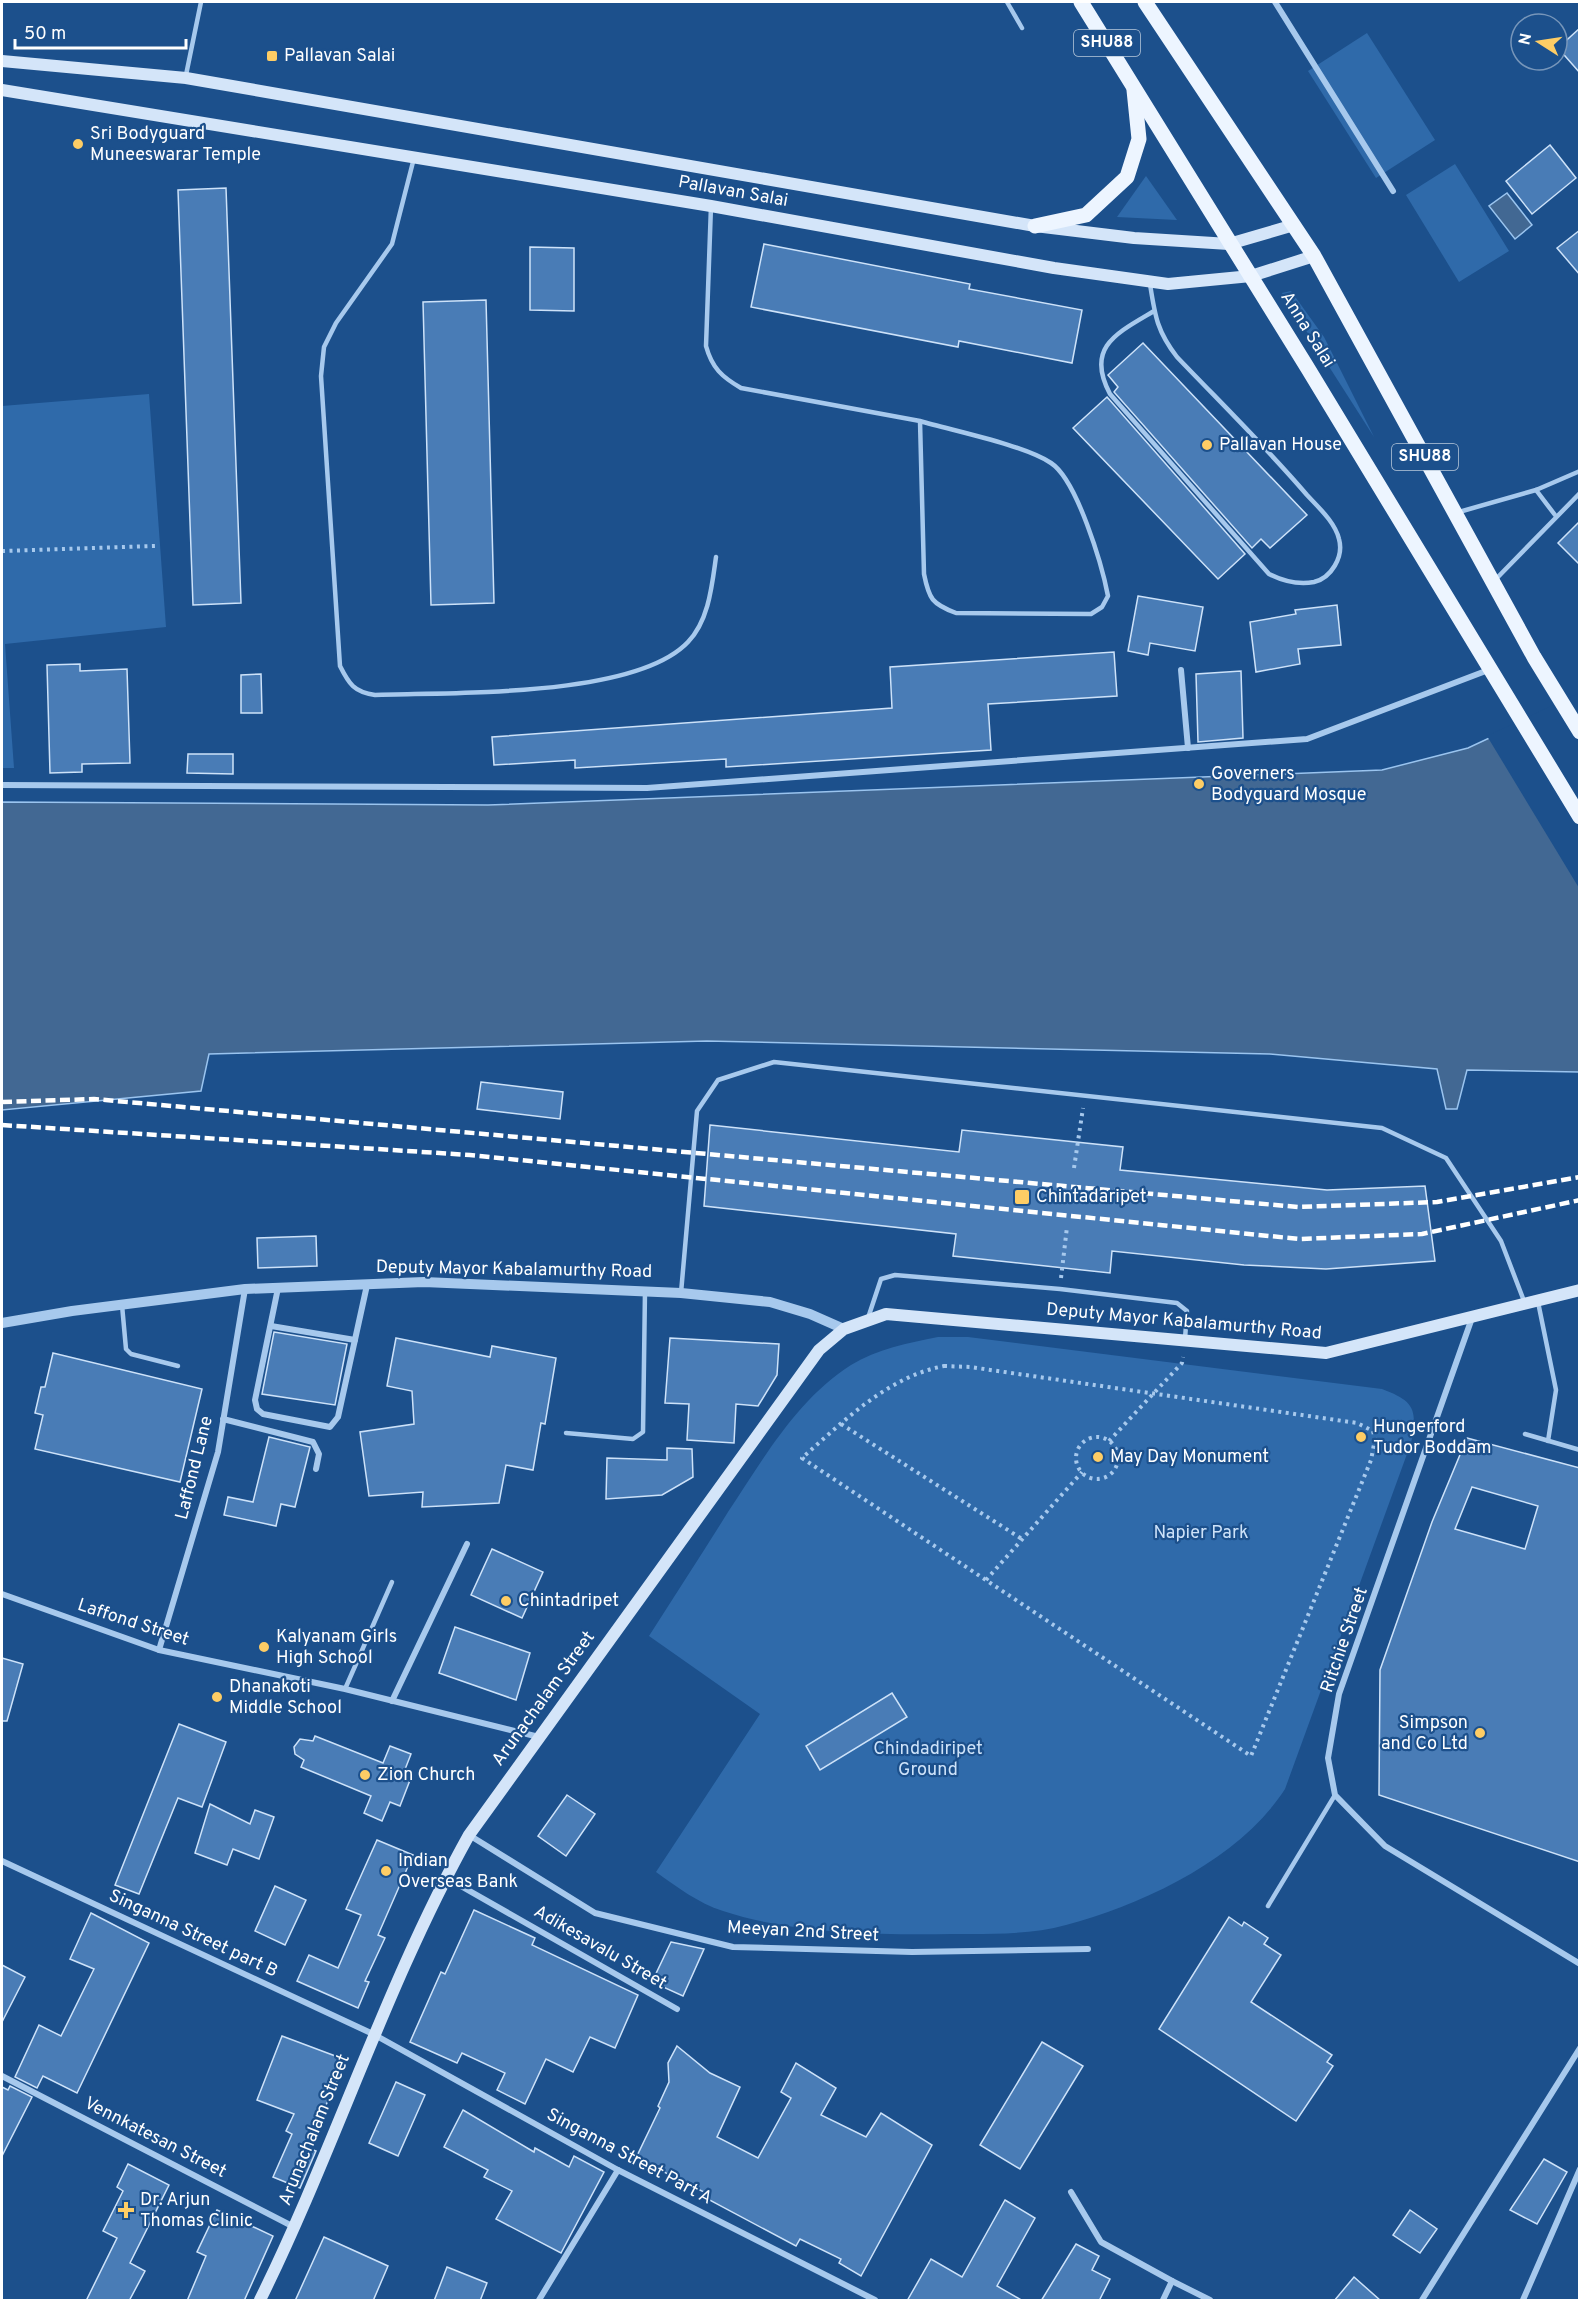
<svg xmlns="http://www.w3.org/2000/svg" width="1581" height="2302" font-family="Overpass,sans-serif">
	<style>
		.green { fill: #2f6aaa }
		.water { fill: #426893; stroke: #9ac4ef; stroke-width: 1.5 }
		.pier { fill: #1c508c }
		.building { fill: #497cb6; stroke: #cde2f9; stroke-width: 1.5; fill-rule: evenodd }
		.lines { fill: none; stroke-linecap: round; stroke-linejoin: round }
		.path { stroke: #a7c9ed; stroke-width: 4; stroke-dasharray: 3 4.5; stroke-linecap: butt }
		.service { stroke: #a7c9ed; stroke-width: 4.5 }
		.minor { stroke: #a7c9ed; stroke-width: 6 }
		.tertiary { stroke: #a7c9ed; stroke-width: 10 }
		.secondary { stroke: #d4e5f9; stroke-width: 12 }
		.primary { stroke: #edf5ff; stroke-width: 15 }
		.rail { stroke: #fff; stroke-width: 4.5; stroke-dasharray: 10 4.5; stroke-linecap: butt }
		.poi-dot { fill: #fecd65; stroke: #1c508c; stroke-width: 2 }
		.labels { text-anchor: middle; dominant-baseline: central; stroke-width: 4.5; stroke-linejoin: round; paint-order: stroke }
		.shield { fill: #1c508c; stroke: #bbcadc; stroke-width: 1.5 }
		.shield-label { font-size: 16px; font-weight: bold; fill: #fff }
		.poi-label { font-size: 18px; fill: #fff; stroke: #1c508c; text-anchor: start }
		.street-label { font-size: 18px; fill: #fff; stroke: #1c508c }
		.park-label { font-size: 18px; fill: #cde2f9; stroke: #1c508c }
	</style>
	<rect width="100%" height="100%" fill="#1c508c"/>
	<g class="green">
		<path d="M 1367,33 L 1435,140 L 1376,178 L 1308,71 Z"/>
		<path d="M 1455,164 L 1509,251 L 1459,282 L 1406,195 Z"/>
		<path d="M 1146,176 L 1177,220 L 1117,217 Z"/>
		<path d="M 1291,291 L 1324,337 L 1374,437 L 1282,293 Z"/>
		<path d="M 149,394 L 166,627 L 5,644 L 14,768 L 2,768 L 2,406 Z"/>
		<path d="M 938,1337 L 968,1337 L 1382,1389 C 1414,1401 1418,1409 1411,1443 L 1285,1789 C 1240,1859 1144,1904 1066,1925 C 1030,1935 989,1934 952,1934 C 880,1935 792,1934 723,1911 C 698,1903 677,1887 656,1872 L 760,1714 L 649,1636 C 675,1595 702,1554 728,1512 C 762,1461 797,1399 851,1365 C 877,1349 908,1343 938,1337 Z"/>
	</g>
	<g class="water">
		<path d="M 1507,193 L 1532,225 L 1515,239 L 1489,206 Z"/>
		<path d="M 1579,696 L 1579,1072 L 1467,1070 L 1457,1109 L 1446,1109 L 1437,1069 L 1270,1054 L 707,1041 L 209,1054 L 201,1091 L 2,1110 L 2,802 L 488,805 L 1382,770 L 1468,748 Z"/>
	</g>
	<path class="pier" d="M 1579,693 L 1580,693 L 1579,888 L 1487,736 Z"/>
	<g class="building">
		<path d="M 1580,28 L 1580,73 L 1558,48 Z"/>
		<path d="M 1550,145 L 1576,178 L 1532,214 L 1506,181 Z"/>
		<path d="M 226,188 L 241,603 L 193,605 L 178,190 Z"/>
		<path d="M 1580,230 L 1580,275 L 1557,248 Z"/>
		<path d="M 764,244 L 970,284 L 969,289 L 1082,310 L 1072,363 L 959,341 L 958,347 L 751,307 Z"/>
		<path d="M 530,247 L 574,248 L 574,311 L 530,310 Z"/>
		<path d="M 486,300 L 494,603 L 431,605 L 423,302 Z"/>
		<path d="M 1143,343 L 1307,515 L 1270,548 L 1261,539 L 1252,548 L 1114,392 L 1118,387 L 1108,375 Z"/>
		<path d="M 1107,397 L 1245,554 L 1218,579 L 1073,428 Z"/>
		<path d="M 1580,521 L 1580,565 L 1558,543 Z"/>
		<path d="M 1138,596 L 1203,607 L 1195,651 L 1150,643 L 1148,655 L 1128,651 Z"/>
		<path d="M 1337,605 L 1341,645 L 1298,649 L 1300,664 L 1256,672 L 1250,622 L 1296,614 L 1295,610 Z"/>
		<path d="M 1114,652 L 1117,696 L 988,704 L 991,750 L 726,767 L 726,759 L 575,768 L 575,760 L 494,765 L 492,737 L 892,708 L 890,667 Z"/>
		<path d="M 80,664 L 80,671 L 127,669 L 130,763 L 82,764 L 82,772 L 50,773 L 47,665 Z"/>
		<path d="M 1241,671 L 1243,738 L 1198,742 L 1196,674 Z"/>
		<path d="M 261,674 L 262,713 L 241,713 L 241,675 Z"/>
		<path d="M 188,754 L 233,754 L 233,774 L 187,773 Z"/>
		<path d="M 481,1082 L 563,1092 L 560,1119 L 477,1109 Z"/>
		<path d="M 710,1125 L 959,1152 L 962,1130 L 1123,1147 L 1120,1170 L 1327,1190 L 1425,1186 L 1435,1261 L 1326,1269 L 1244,1265 L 1112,1251 L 1110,1273 L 953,1256 L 956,1234 L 704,1206 Z"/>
		<path d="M 316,1236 L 317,1266 L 258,1268 L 257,1238 Z"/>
		<path d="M 274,1332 L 347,1344 L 335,1405 L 262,1394 Z"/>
		<path d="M 396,1338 L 490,1357 L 492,1346 L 556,1358 L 545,1424 L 541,1423 L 533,1470 L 506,1465 L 499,1503 L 422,1507 L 423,1492 L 369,1496 L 360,1432 L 414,1424 L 412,1391 L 387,1386 Z"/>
		<path d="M 670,1338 L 779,1344 L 777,1375 L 758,1406 L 736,1404 L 734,1443 L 687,1440 L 689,1404 L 665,1403 Z"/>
		<path d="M 53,1353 L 202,1389 L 180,1482 L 35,1449 L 43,1415 L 35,1413 L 41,1387 L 45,1387 Z"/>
		<path d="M 269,1437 L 310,1447 L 295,1507 L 281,1504 L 276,1526 L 224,1515 L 228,1497 L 253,1502 Z"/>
		<path d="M 1467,1438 L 1580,1468 L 1580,1862 L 1379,1795 L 1380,1670 L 1432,1522 ZM 1472,1487 L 1538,1506 L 1525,1549 L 1455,1529 Z"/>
		<path d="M 667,1448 L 692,1449 L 693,1477 L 662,1495 L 606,1499 L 607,1458 L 667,1460 Z"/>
		<path d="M 492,1549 L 543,1572 L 522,1618 L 471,1595 Z"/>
		<path d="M 455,1627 L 530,1653 L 516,1700 L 439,1673 Z"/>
		<path d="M 2,1658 L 23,1664 L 7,1721 L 2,1721 Z"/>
		<path d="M 892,1693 L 907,1717 L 820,1770 L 806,1746 Z"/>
		<path d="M 179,1724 L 226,1742 L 202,1807 L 178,1798 L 139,1894 L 115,1885 Z"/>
		<path d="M 315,1736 L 383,1763 L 390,1746 L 411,1754 L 404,1772 L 412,1775 L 400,1806 L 390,1802 L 382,1821 L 364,1813 L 371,1796 L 301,1767 L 304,1760 L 295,1754 L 294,1747 L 300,1739 L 313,1741 Z"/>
		<path d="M 567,1795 L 595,1814 L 566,1856 L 538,1836 Z"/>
		<path d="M 210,1804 L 250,1824 L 255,1810 L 274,1817 L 259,1859 L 233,1849 L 227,1865 L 195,1853 Z"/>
		<path d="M 377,1840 L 413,1855 L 378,1935 L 385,1938 L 365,1981 L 369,1982 L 358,2008 L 297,1981 L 309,1955 L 338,1968 L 361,1915 L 346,1909 Z"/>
		<path d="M 275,1886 L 306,1900 L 285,1945 L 255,1931 Z"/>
		<path d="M 474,1910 L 535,1938 L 532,1945 L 638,1995 L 615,2048 L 590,2037 L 573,2072 L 546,2059 L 525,2104 L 497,2090 L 505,2073 L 462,2053 L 457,2063 L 410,2042 L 441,1972 L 445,1974 Z"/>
		<path d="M 91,1913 L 149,1943 L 77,2093 L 43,2076 L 37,2088 L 15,2077 L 39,2025 L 61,2036 L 94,1969 L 70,1959 Z"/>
		<path d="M 1229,1917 L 1242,1926 L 1244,1922 L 1268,1938 L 1264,1944 L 1281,1955 L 1251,2002 L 1332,2055 L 1327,2062 L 1333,2066 L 1296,2121 L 1159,2029 Z"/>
		<path d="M 671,1942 L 704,1949 L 683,1996 L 652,1982 Z"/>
		<path d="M 2,1965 L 25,1977 L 2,2022 Z"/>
		<path d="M 282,2036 L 346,2060 L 307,2148 L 316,2151 L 300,2188 L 273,2177 L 292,2134 L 286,2131 L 294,2114 L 257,2100 Z"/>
		<path d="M 1042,2042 L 1083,2066 L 1020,2169 L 980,2145 Z"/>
		<path d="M 677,2046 L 710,2073 L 740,2087 L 717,2137 L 758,2158 L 791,2098 L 781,2092 L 796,2063 L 836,2088 L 821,2115 L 866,2137 L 881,2113 L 932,2145 L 861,2276 L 839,2263 L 841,2259 L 800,2239 L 796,2246 L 702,2196 L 704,2192 L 636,2158 L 660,2108 L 658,2106 L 669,2082 L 668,2063 Z"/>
		<path d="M 396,2082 L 425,2095 L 398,2156 L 369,2143 Z"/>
		<path d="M 10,2086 L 32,2097 L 2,2156 L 2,2087 L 8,2090 Z"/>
		<path d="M 463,2110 L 534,2152 L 535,2148 L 569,2167 L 574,2156 L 604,2172 L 561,2253 L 496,2219 L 512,2191 L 484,2177 L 488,2170 L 444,2147 Z"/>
		<path d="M 1544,2159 L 1567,2172 L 1537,2224 L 1510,2210 Z"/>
		<path d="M 128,2164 L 169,2185 L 130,2263 L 145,2271 L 129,2301 L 86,2301 L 117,2238 L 103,2231 L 123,2191 L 117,2187 Z"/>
		<path d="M 1005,2200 L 1035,2218 L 997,2286 L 1023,2301 L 907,2301 L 931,2259 L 962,2277 Z"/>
		<path d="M 217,2210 L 273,2236 L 244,2301 L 187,2301 L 206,2256 L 197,2252 Z"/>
		<path d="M 1410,2210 L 1437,2229 L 1420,2253 L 1393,2235 Z"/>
		<path d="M 324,2237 L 388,2266 L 373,2301 L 295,2301 Z"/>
		<path d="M 1076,2244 L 1099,2256 L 1092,2270 L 1110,2279 L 1099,2301 L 1041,2301 Z"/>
		<path d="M 447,2267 L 487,2283 L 480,2301 L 434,2301 Z"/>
		<path d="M 1354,2277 L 1381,2301 L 1334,2301 Z"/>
	</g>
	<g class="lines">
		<g class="path">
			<path d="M 2,551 L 155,546"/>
			<path d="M 1074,1168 L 1083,1108"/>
			<path d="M 1061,1278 L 1067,1227"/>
			<path d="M 944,1366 L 970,1367 L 1357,1423 L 1373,1431 L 1375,1439 L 1371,1460 L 1251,1756 L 802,1458 C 844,1421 887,1377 944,1366 Z"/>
			<path d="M 841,1424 L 1022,1539"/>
			<circle cx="1097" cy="1458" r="21"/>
			<path d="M 1109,1441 L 1182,1363 L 1183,1357"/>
			<path d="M 986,1580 L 1082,1472"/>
		</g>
		<g class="service">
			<path d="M 1007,2 L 1022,28"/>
			<path d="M 186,75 L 201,2"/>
			<path d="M 414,158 L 392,244 L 336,323 L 324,347 L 321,376 L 340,666 C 349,684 354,692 375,695 C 451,692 635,698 688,642 C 709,620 712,585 716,557"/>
			<path d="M 711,206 L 706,346 C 712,368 722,377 741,388 L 920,421 L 924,574 C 929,599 932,604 956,613 L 1091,614 L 1102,607 L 1108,596 C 1102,565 1077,480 1051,463 C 1024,445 954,431 920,421"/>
			<path d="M 1150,284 C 1155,316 1157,331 1177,357 C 1221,403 1266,447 1307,495 C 1318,507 1335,522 1339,539 C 1344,557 1331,578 1314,582 C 1298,585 1283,581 1269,574 L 1110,394 C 1085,347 1117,333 1154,311"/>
			<path d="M 1536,490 L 1555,515"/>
			<path d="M 1459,512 L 1536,490 L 1580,471"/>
			<path d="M 1496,579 L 1580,493"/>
			<path d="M 681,1293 L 697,1111 L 718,1080 L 774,1062 L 1382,1128 L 1446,1158 L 1501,1241 L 1524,1301"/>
			<path d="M 1538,1302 L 1556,1390 L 1548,1441"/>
			<path d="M 122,1305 L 126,1349 L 131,1354 L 178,1366"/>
			<path d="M 868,1318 L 881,1279 L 895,1275 L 1060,1289 L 1177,1303 L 1187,1311 L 1185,1339"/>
			<path d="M 566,1433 L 633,1439 L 643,1432 L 645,1291"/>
			<path d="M 1525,1434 L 1580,1450"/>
			<path d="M 345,1689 L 392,1582"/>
			<path d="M 1268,1906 L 1335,1795"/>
		</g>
		<g class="minor">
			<path d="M 1275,2 L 1393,191"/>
			<path d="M 1181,670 L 1188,748"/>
			<path d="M 2,785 L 647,788 L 1307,739 L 1491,669"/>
			<path d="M 278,1288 L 255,1400 L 257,1409 L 263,1414 L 330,1427 L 338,1417 L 367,1285"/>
			<path d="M 1472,1318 L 1339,1694 L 1328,1758 L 1335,1795 L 1385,1846 L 1580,1964"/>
			<path d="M 271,1326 L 355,1340"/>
			<path d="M 223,1419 L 313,1442 L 319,1454 L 316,1469"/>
			<path d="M 2,1594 L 159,1650 L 345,1689 L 539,1737"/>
			<path d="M 159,1650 L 218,1452 L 245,1289"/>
			<path d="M 392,1701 L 467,1544"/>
			<path d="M 469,1835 L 595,1913 L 733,1947 L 912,1952 L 1088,1949"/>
			<path d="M 2,1861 L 373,2034 L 618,2170 L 875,2300"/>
			<path d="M 445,1877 L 677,2009"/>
			<path d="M 2,2076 L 294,2227"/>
			<path d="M 1071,2192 L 1101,2242 L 1172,2281 L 1163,2300"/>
			<path d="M 1172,2281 L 1210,2300"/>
			<path d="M 539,2300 L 618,2170"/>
			<path d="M 1422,2300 L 1580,2048"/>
			<path d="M 1523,2300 L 1580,2169"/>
		</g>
		<path class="tertiary" d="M 2,1323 L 72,1311 L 245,1289 L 424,1282 L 681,1293 L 770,1302 L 810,1314 L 844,1329"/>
		<g class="secondary">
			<path d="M 2,61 L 186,78 L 1035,226 L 1134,238 L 1229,244 L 1294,225"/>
			<path d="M 2,90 L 711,206 L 1054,268 L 1168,284 L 1251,276 L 1314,256"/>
			<path d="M 260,2300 C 335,2148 386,1984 469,1835 L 819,1350 L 844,1329 L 886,1314 L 1326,1353 L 1580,1290"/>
		</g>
		<g class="primary">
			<path d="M 1081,2 L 1307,367 L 1580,817"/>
			<path d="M 1145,2 L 1314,256 L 1534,657 L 1580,732"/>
			<path d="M 1035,226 L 1086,215 L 1127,177 L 1139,139 L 1134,90"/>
		</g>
		<g class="rail">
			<path d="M 2,1102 L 94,1099 L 1298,1207 L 1437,1202 L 1580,1177"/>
			<path d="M 2,1125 L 470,1155 L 1299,1239 L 1422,1234 L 1580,1200"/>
		</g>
	</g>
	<g class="poi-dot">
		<rect x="266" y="50" width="12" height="12" rx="3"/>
		<circle cx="78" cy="144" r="6"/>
		<circle cx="1207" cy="445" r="6"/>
		<circle cx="1199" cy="784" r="6"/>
		<rect x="1014" y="1189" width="16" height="16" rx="3"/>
		<circle cx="1361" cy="1437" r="6"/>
		<circle cx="1098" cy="1457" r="6"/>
		<circle cx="506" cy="1601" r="6"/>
		<circle cx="264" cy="1647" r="6"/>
		<circle cx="217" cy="1697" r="6"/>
		<circle cx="1480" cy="1733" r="6"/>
		<circle cx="365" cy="1775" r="6"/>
		<circle cx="386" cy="1871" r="6"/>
		<path d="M123 2201h6v6h6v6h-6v6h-6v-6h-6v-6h6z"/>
	</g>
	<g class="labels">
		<g class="shield">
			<rect x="1074" y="30" width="66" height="26" rx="4.5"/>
			<rect x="1392" y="444" width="66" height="26" rx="4.5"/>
		</g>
		<g class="shield-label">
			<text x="1107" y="43">SHU88</text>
			<text x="1425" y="457">SHU88</text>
		</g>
		<g class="poi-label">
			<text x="284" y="56">Pallavan Salai</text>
			<text x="90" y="134">Sri Bodyguard<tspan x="90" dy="21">Muneeswarar Temple</tspan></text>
			<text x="1219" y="445">Pallavan House</text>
			<text x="1211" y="774">Governers<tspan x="1211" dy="21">Bodyguard Mosque</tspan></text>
			<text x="1036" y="1197">Chintadaripet</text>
			<text x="1373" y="1427">Hungerford<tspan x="1373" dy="21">Tudor Boddam</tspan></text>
			<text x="1110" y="1457">May Day Monument</text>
			<text x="518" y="1601">Chintadripet</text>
			<text x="276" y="1637">Kalyanam Girls<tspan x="276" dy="21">High School</tspan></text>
			<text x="229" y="1687">Dhanakoti<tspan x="229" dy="21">Middle School</tspan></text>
			<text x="1468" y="1723" text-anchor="end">Simpson<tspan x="1468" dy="21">and Co Ltd</tspan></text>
			<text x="377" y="1775">Zion Church</text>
			<text x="398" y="1861">Indian<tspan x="398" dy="21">Overseas Bank</tspan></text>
			<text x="140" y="2200">Dr. Arjun<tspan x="140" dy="21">Thomas Clinic</tspan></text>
		</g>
		<g class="street-label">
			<text transform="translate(733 192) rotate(10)">Pallavan Salai</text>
			<text transform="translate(1307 330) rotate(58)">Anna Salai</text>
			<text transform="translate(514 1270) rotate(1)">Deputy Mayor Kabalamurthy Road</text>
			<text transform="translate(1184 1322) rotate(5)">Deputy Mayor Kabalamurthy Road</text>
			<text transform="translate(195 1468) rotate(-76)">Laffond Lane</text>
			<text transform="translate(133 1623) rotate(18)">Laffond Street</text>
			<text transform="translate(1345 1640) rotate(-71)">Ritchie Street</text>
			<text transform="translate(544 1699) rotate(-54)">Arunachalam Street</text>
			<text transform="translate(803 1932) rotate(3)">Meeyan 2nd Street</text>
			<text transform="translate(193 1934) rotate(25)">Singanna Street part B</text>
			<text transform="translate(600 1948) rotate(30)">Adikesavalu Street</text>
			<text transform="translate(315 2130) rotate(-68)">Arunachalam Street</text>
			<text transform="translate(155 2138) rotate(27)">Vennkatesan Street</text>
			<text transform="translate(629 2157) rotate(28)">Singanna Street Part A</text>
		</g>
		<g class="park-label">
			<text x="1201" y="1533">Napier Park</text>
			<text x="928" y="1749">Chindadiripet<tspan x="928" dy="21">Ground</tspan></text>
		</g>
	</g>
	<rect width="1581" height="2302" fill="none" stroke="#ffffff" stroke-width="6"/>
	<g transform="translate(1539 42) rotate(282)"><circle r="28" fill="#1c508c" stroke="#7796ba" stroke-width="1.5"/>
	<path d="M0-4.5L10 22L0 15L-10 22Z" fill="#fecd65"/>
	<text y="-9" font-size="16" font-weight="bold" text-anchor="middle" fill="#ffffff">N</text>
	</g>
	<path d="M15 39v9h171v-9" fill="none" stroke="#ffffff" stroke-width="3"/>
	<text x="24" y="39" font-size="18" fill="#ffffff" stroke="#1c508c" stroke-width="4.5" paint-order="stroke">50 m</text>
</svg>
